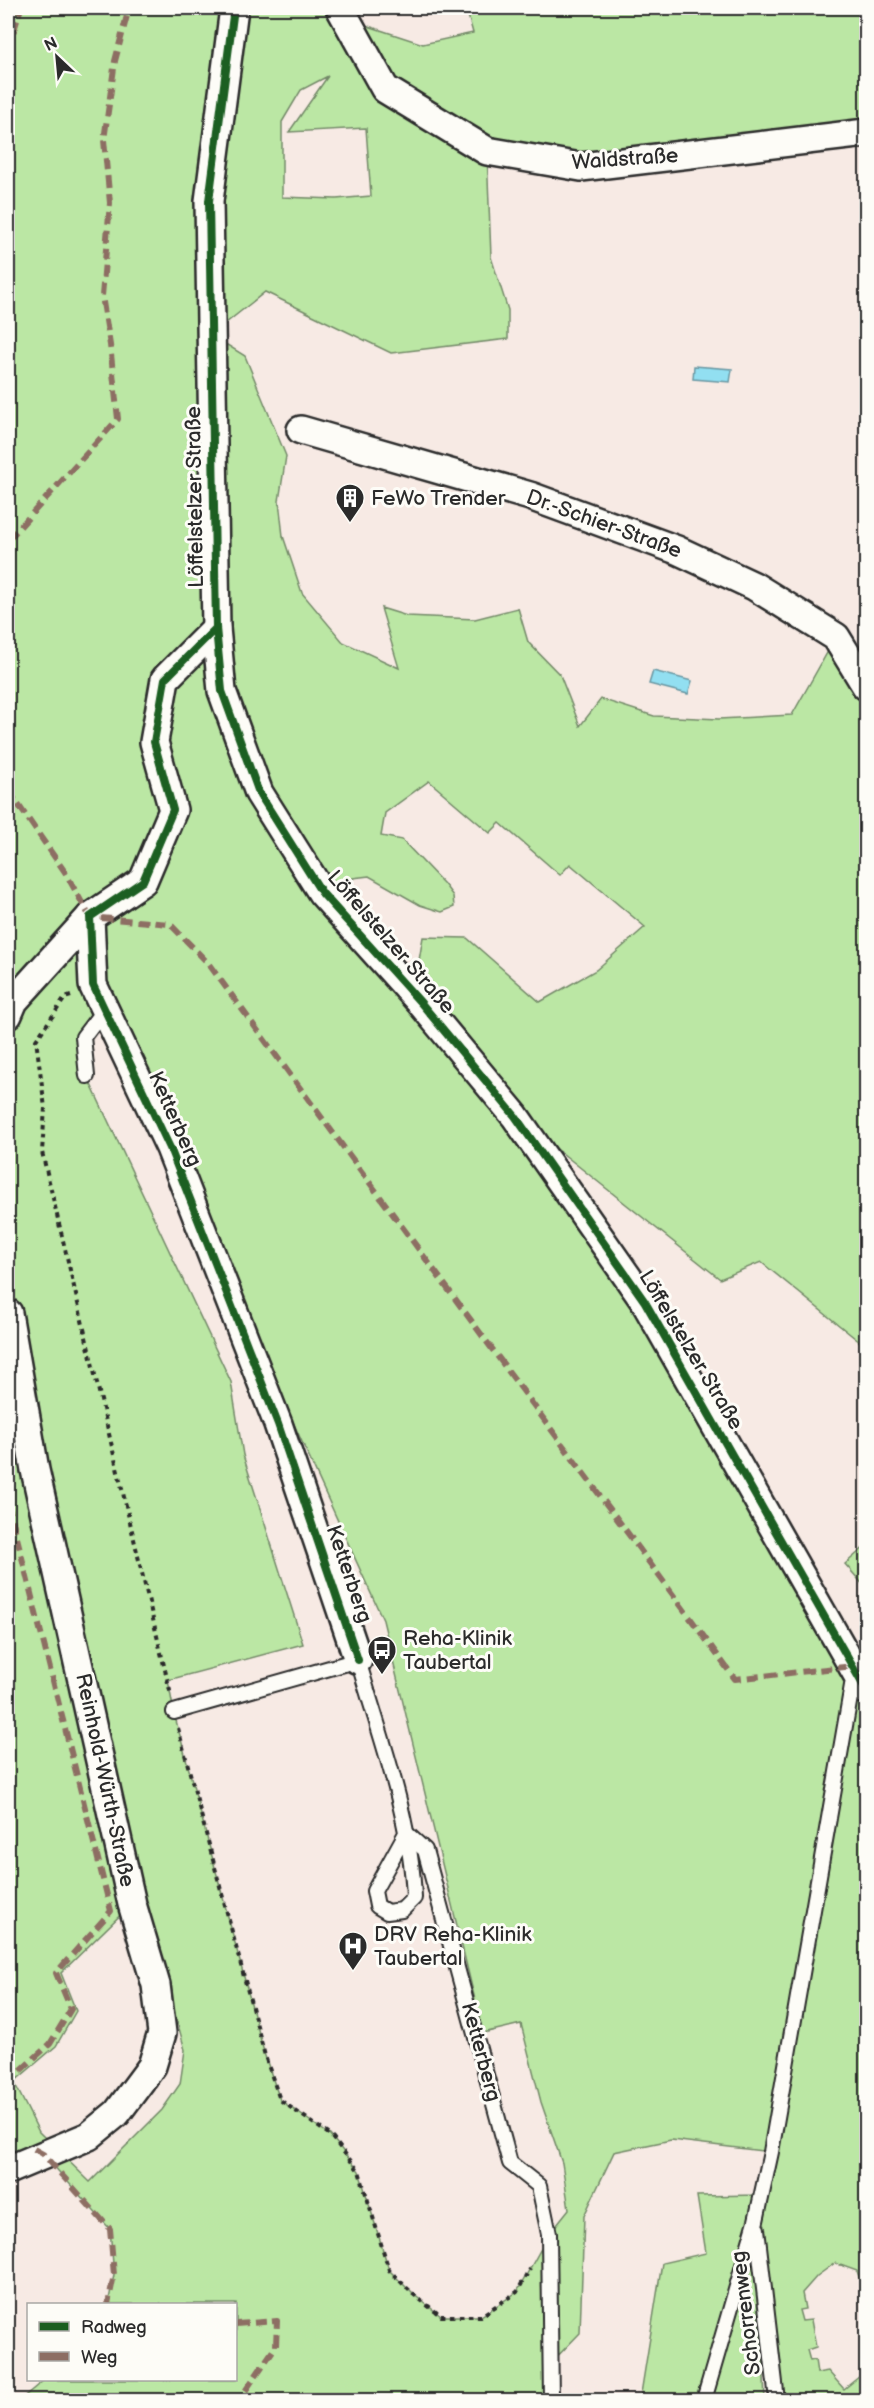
<svg xmlns="http://www.w3.org/2000/svg" width="874" height="2408" font-family="'Balsamiq Sans',sans-serif">
	<style>
		.green { fill: #bbe7a4; stroke: #738968; stroke-width: 1.5; fill-rule: evenodd }
		.water { fill: #92dff1; stroke: #6997a2; stroke-width: 1.5 }
		.lines { fill: none; stroke-linecap: round; stroke-linejoin: round }
		.lane-casing { stroke: #2b2b2b; stroke-width: 18 }
		.street-casing { stroke: #2b2b2b; stroke-width: 32 }
		.path { stroke: #2b2b2b; stroke-width: 4; stroke-dasharray: 4.5 4.5; stroke-linecap: butt }
		.lane { stroke: #fdfcf7; stroke-width: 14 }
		.street { stroke: #fdfcf7; stroke-width: 27 }
		.quiet { stroke: #8d6e63; stroke-width: 6; stroke-dasharray: 12 6; stroke-linecap: butt }
		.cycleway-casing { stroke: #fdfcf7; stroke-width: 11 }
		.cycleway { stroke: #1b5e20; stroke-width: 8 }
		.labels { text-anchor: middle; dominant-baseline: central; stroke-width: 6; stroke-linejoin: round; paint-order: stroke }
		.street-label { font-size: 21px; fill: #2b2b2b; stroke: #fdfcf7 }
		.poi-label { font-size: 21px; fill: #2b2b2b; stroke: #fdfcf7; text-anchor: start }
	</style>
	<rect width="100%" height="100%" fill="#f7eae4"/>
	<filter id="ink" filterUnits="userSpaceOnUse"><feTurbulence type="fractalNoise" baseFrequency=".0167" numOctaves="2"/><feDisplacementMap in="SourceGraphic" scale="12" xChannelSelector="R" yChannelSelector="G"/><feConvolveMatrix kernelMatrix="1 2 1 2 8 2 1 2 1" color-interpolation-filters="sRGB"/></filter>
	<g filter="url(#ink)">
		<g class="green">
			<path d="M 8,8 L 340,8 L 347,19 L 423,44 L 473,33 L 466,8 L 866,8 L 866,133 L 581,167 L 487,152 L 491,257 L 508,310 L 508,339 L 391,353 L 265,292 L 211,335 L 245,356 L 286,456 L 279,501 L 283,536 L 302,593 L 343,642 L 399,668 L 381,608 L 407,616 L 475,619 L 518,608 L 528,642 L 560,675 L 580,726 L 601,699 L 654,716 L 719,719 L 792,715 L 836,637 L 866,686 L 866,1347 L 761,1262 L 720,1279 L 518,1118 L 645,1302 L 866,1690 L 866,2296 L 857,2271 L 835,2263 L 817,2276 L 802,2293 L 805,2309 L 799,2310 L 802,2321 L 811,2320 L 816,2347 L 807,2350 L 810,2361 L 815,2360 L 817,2373 L 828,2371 L 844,2389 L 865,2372 L 866,2353 L 866,2400 L 777,2400 L 757,2234 L 765,2400 L 640,2400 L 662,2263 L 706,2253 L 697,2196 L 762,2195 L 771,2152 L 671,2140 L 614,2152 L 584,2216 L 580,2333 L 551,2363 L 551,2400 L 20,2400 L 44,2380 L 236,2380 L 236,2304 L 108,2304 L 114,2275 L 110,2229 L 43,2154 L 8,2160 ZM 328,76 L 289,132 L 366,128 L 371,196 L 336,199 L 282,197 L 282,122 L 301,90 ZM 429,781 L 490,833 L 500,823 L 560,875 L 570,864 L 645,927 L 596,970 L 540,1002 L 467,938 L 423,937 L 416,978 L 350,888 L 353,878 L 369,876 L 420,905 L 442,912 L 454,907 L 453,896 L 444,884 L 402,840 L 381,836 L 385,813 ZM 105,1009 L 383,1620 L 483,2033 L 521,2024 L 541,2102 L 562,2163 L 569,2209 L 549,2234 L 517,2292 L 481,2316 L 441,2316 L 413,2294 L 389,2270 L 359,2171 L 330,2135 L 280,2100 L 265,2056 L 174,1713 L 168,1680 L 303,1644 L 243,1455 L 231,1382 L 87,1076 L 83,1037 ZM 142,1894 L 185,2050 L 180,2084 L 162,2110 L 90,2182 L 39,2132 L 14,2082 L 56,2046 L 76,2011 L 61,1973 Z"/>
			<path d="M 866,1546 L 866,1588 L 845,1564 Z"/>
		</g>
		<g class="water">
			<path d="M 694,366 L 732,369 L 730,382 L 693,379 Z"/>
			<path d="M 653,671 L 692,681 L 688,694 L 649,684 Z"/>
		</g>
		<g class="lines">
			<g class="lane-casing">
				<g id="lane">
					<path d="M 87,1076 L 83,1037 L 105,1008"/>
					<path d="M 174,1712 L 358,1660 C 380,1737 411,1817 414,1898 L 402,1910 L 387,1912 L 377,1906 L 374,1891 L 406,1833"/>
					<path d="M 406,1833 L 425,1850 L 510,2163 L 539,2186 L 549,2234 L 551,2400"/>
					<path d="M 757,2229 L 777,2400"/>
					<path d="M 704,2400 L 756,2221 L 771,2152 L 854,1674"/>
				</g>
			</g>
			<g class="street-casing">
				<g id="street">
					<path d="M 234,8 L 209,201 L 216,628 L 222,691 L 259,793 L 322,893 L 421,1003 L 515,1116 L 645,1302 L 866,1690"/>
					<path d="M 340,8 L 385,89 L 487,151 L 581,167 L 866,133"/>
					<path d="M 301,430 L 530,496 L 677,550 L 754,586 L 836,637 L 866,686"/>
					<path d="M 216,628 L 165,679 L 154,742 L 173,810 L 143,881 L 90,917 L 93,985 L 170,1148 L 278,1424 L 358,1660"/>
					<path d="M 8,1015 L 14,1001 L 90,917"/>
					<path d="M 8,1313 L 35,1470 L 132,1904 L 156,1985 L 162,2033 L 152,2066 L 117,2113 L 89,2136 L 8,2170"/>
				</g>
			</g>
			<g class="path">
				<path d="M 71,996 L 65,998 L 36,1040 L 45,1108 L 42,1152 L 171,1695"/>
				<path d="M 178,1728 L 265,2056 L 280,2100 L 330,2135 L 359,2171 L 389,2270 L 413,2294 L 441,2316 L 481,2316 L 517,2292 L 530,2269"/>
			</g>
			<use href="#lane" class="lane"/>
			<use href="#street" class="street"/>
			<g class="quiet">
				<path d="M 8,49 L 21,8"/>
				<path d="M 8,540 L 118,419 L 110,345 L 102,296 L 110,203 L 104,140 L 115,61 L 129,8"/>
				<path d="M 8,790 L 65,872 L 90,917 L 170,924 L 208,963 L 735,1679 L 854,1666"/>
				<path d="M 8,1502 L 111,1911 L 56,1973 L 71,2009 L 50,2044 L 11,2079 L 8,2088"/>
				<path d="M 34,2149 L 43,2154 L 110,2229 L 114,2275 L 108,2304"/>
				<path d="M 236,2324 L 277,2321 L 276,2346 L 239,2400"/>
			</g>
			<g class="cycleway-casing">
				<g id="cycleway">
					<path d="M 234,8 L 209,201 L 216,628 L 222,691 L 259,793 L 322,893 L 421,1003 L 515,1116 L 645,1302 L 866,1690"/>
					<path d="M 216,628 L 165,679 L 154,742 L 173,810 L 143,881 L 90,917 L 93,985 L 170,1148 L 278,1424 L 358,1660"/>
				</g>
			</g>
			<use href="#cycleway" class="cycleway"/>
		</g>
	</g>
	<defs>
		<g id="building-pin" transform="scale(1.5)"><path d="M0 17L-7.5 6A9.5 9.5 0 1 1 7.5 6Z" fill="#2b2b2b" stroke="#fdfcf7"/><path d="M-4-6H4V6H1V3H-1V6H-4ZM-2.5-4.3h1.7v1.8h-1.7ZM.8-4.3h1.7v1.8H.8ZM-2.5-1h1.7V.8h-1.7ZM.8-1h1.7V.8H.8Z" fill="#fff"/></g>
		<g id="bus-pin" transform="scale(1.5)"><path d="M0 17L-7.5 6A9.5 9.5 0 1 1 7.5 6Z" fill="#2b2b2b" stroke="#fdfcf7"/><path d="M-5-6H5V4H4V6H2V4H-2V6H-4V4H-5ZM-3.5-4V0h7V-4ZM-3.5 1.2v1.5H-2V1.2ZM2 1.2v1.5H3.5V1.2Z" fill="#fff"/></g>
		<g id="hospital-pin" transform="scale(1.5)"><path d="M0 17L-7.5 6A9.5 9.5 0 1 1 7.5 6Z" fill="#2b2b2b" stroke="#fdfcf7"/><path d="M-5-5h3v3.5h4V-5h3V5h-3V1.5h-4V5h-3Z" fill="#fff"/></g>
	</defs>
	<g fill-rule="evenodd">
		<use href="#building-pin" x="350" y="498"/>
		<use href="#bus-pin" x="382" y="1650"/>
		<use href="#hospital-pin" x="353" y="1946"/>
	</g>
	<g class="labels">
		<g class="street-label">
			<text transform="translate(625 159) rotate(-4)">Waldstraße</text>
			<text transform="translate(195 497) rotate(-91)">Löffelstelzer Straße</text>
			<text transform="translate(604 524) rotate(20)">Dr.-Schier-Straße</text>
			<text transform="translate(391 942) rotate(49)">Löffelstelzer Straße</text>
			<text transform="translate(175 1119) rotate(66)">Ketterberg</text>
			<text transform="translate(691 1350) rotate(59)">Löffelstelzer Straße</text>
			<text transform="translate(349 1574) rotate(71)">Ketterberg</text>
			<text transform="translate(105 1780) rotate(78)">Reinhold-Würth-Straße</text>
			<text transform="translate(481 2052) rotate(75)">Ketterberg</text>
			<text transform="translate(746 2313) rotate(-97)">Schorrenweg</text>
		</g>
		<g class="poi-label">
			<text x="371" y="498">FeWo Trender</text>
			<text x="403" y="1638">Reha-Klinik<tspan x="403" dy="24">Taubertal</tspan></text>
			<text x="374" y="1934">DRV Reha-Klinik<tspan x="374" dy="24">Taubertal</tspan></text>
		</g>
	</g>
	<rect width="874" height="2408" fill="none" stroke="#fdfcf7" stroke-width="30"/>
	<rect x="15" y="15" width="844" height="2378" fill="none" stroke="#2b2b2b" stroke-width="2" filter="url(#ink)"/>
	<rect x="27" y="2303" width="210" height="78" fill="#fdfcf7" stroke="#a9a8a5" stroke-width="1.5"/>
	<rect x="39" y="2322" width="30" height="9" fill="#1b5e20" stroke="#a9a8a5" stroke-width="1.5"/>
	<text x="81" y="2333" font-size="18" fill="#2b2b2b">Radweg</text>
	<rect x="39" y="2352" width="30" height="9" fill="#8d6e63" stroke="#a9a8a5" stroke-width="1.5"/>
	<text x="81" y="2363" font-size="18" fill="#2b2b2b">Weg</text>
	<g transform="translate(57 57) rotate(334)" stroke="#fdfcf7" stroke-width="4.5" paint-order="stroke">
	<path d="M0-4.5L10 22L0 15L-10 22Z" fill="#2b2b2b"/>
	<text y="-9" font-size="16" font-weight="bold" text-anchor="middle" fill="#2b2b2b">N</text>
	</g>
</svg>
